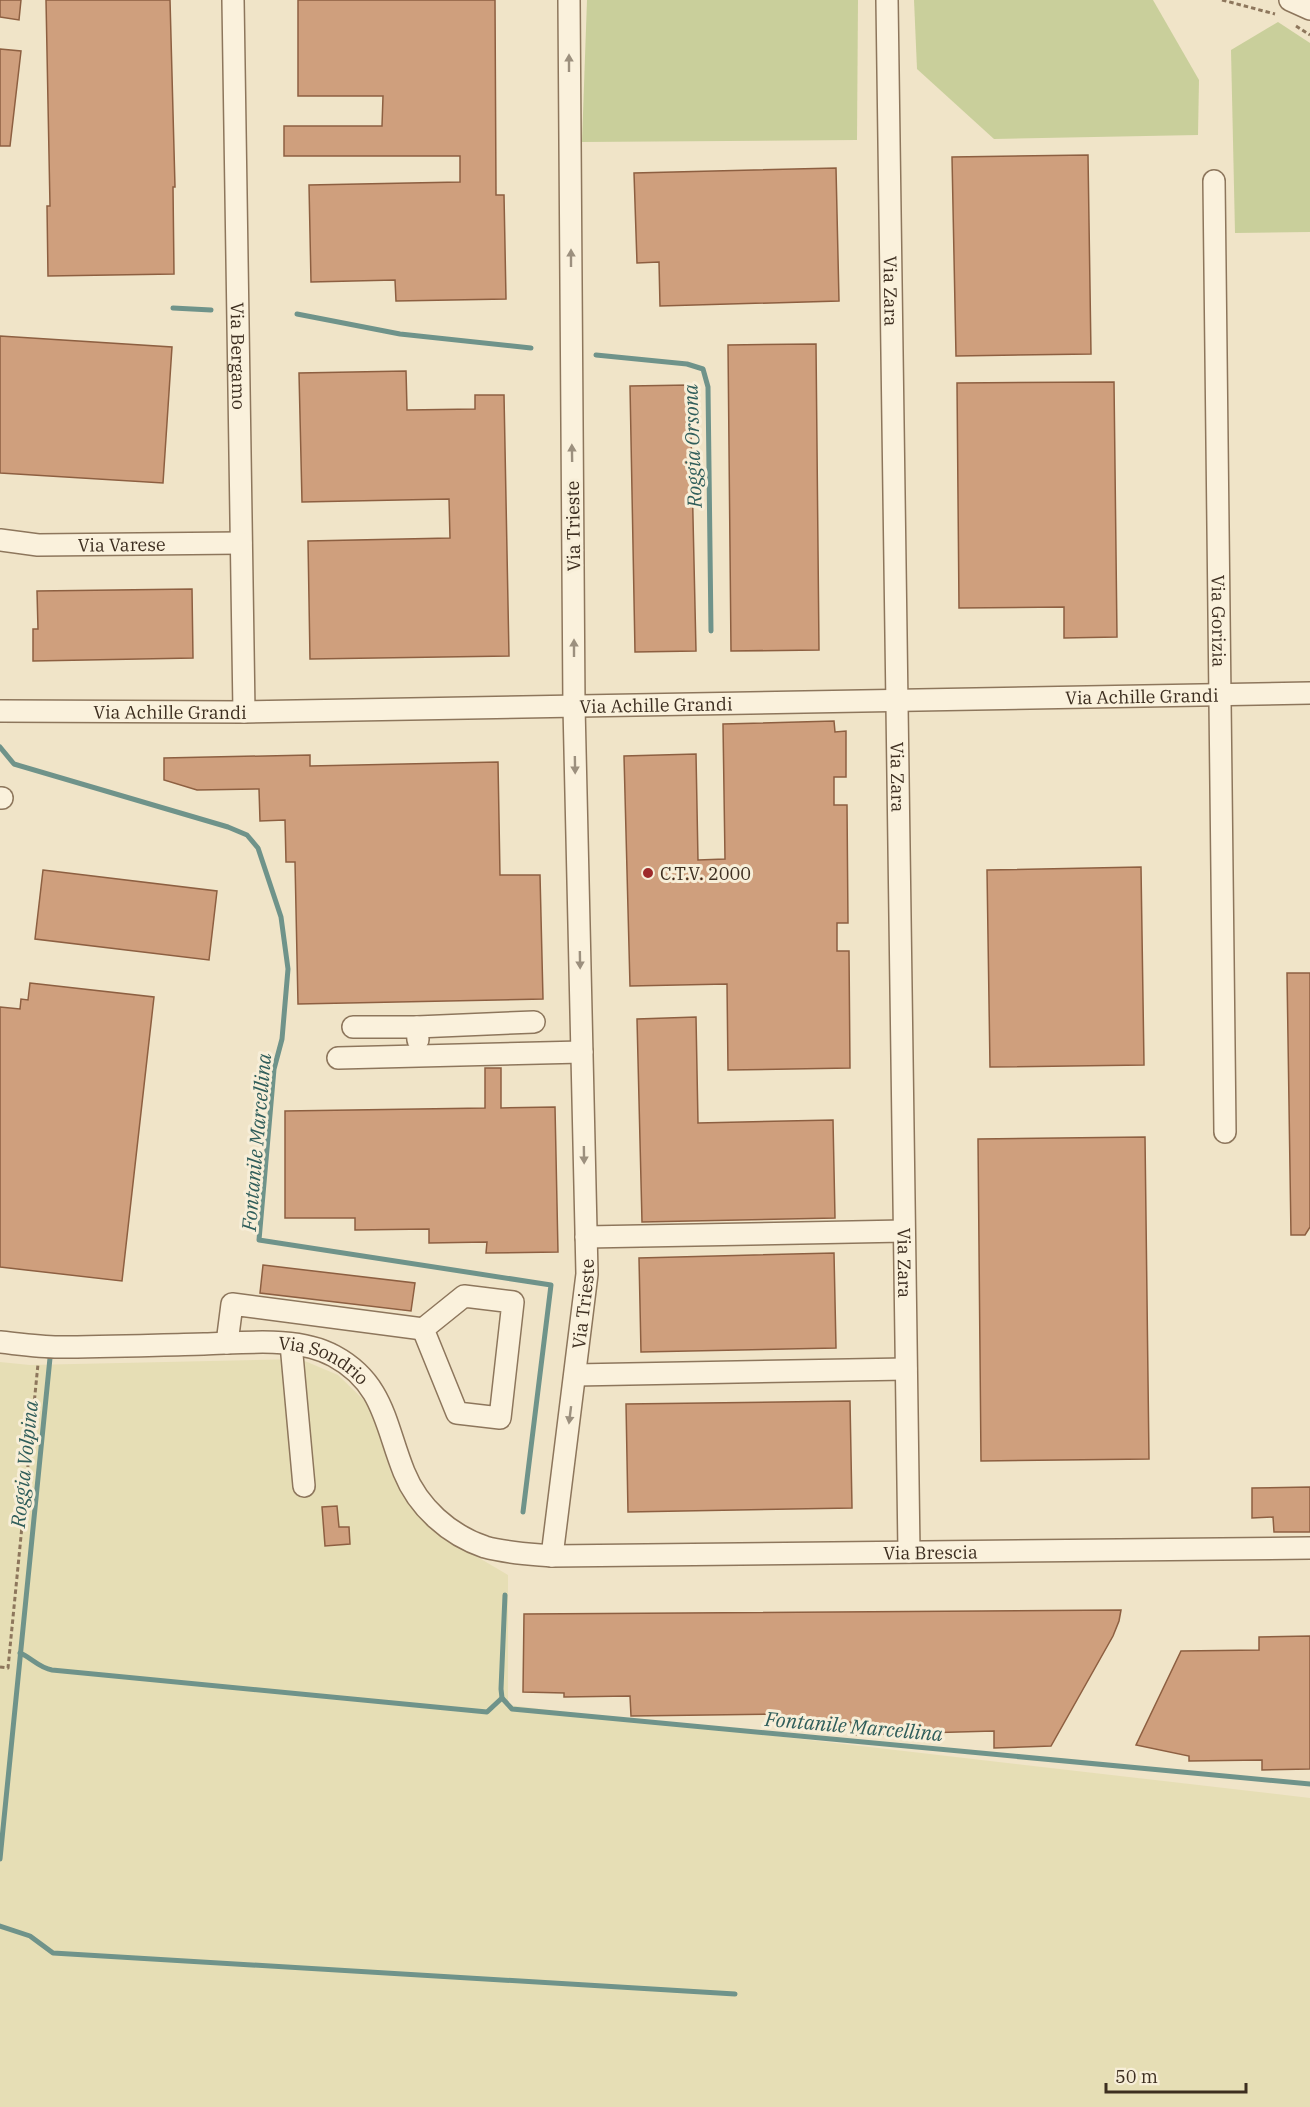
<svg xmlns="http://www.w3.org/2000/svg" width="1310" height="2107" font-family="'IBM Plex Serif',serif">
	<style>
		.farmland { fill: #e6deb5 }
		.green { fill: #c9cf9b }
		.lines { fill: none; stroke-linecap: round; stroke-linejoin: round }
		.stream { stroke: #6f938a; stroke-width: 5 }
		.building { fill: #cf9f7d; stroke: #8d5f41; stroke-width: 1.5 }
		.minor-casing { stroke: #8d765c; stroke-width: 24 }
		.path { stroke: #8d765c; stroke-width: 3; stroke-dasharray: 4.5 3; stroke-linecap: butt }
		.minor { stroke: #faf1dc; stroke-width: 21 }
		.oneway { fill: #9c907e }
		.poi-dot { fill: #9e2a2b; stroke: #f7eed8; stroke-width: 2 }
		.labels { text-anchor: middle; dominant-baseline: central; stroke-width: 6; stroke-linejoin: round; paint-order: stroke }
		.street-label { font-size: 18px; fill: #3d2e20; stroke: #f7eed8 }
		.poi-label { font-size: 18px; fill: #3d2e20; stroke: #f7eed8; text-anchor: start }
		.water-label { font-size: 20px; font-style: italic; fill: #2f5d5a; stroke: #f7eed8 }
	</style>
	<rect width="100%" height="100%" fill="#f0e4c8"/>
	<path class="farmland" d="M 300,1359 L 338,1375 L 370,1406 L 391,1473 L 430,1529 L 508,1575 L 508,1705 L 1310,1798 L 1310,2107 L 0,2107 L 0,1362 L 30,1365 Z"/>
	<g class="green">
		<path d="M 587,0 L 858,0 L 857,140 L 582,142 Z"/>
		<path d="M 914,0 L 1153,0 L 1199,80 L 1198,135 L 994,139 L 917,69 Z"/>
		<path d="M 1278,22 L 1310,43 L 1310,232 L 1235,233 L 1231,50 Z"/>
	</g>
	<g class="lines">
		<g class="stream">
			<path d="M 173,308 L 211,310"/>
			<path d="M 297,314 L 400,334 L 531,348"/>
			<path d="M 596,355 L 687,364 L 703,369 L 708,387 L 711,631"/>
			<path d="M 0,747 L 14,764 L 228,827 L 247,835 L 258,848 L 281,917 L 288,969 L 282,1039 L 274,1069 L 259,1240 L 551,1285 L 523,1512"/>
			<path d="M 505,1595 L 501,1689 L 502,1698 L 512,1709 L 1310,1784"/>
			<path d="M 20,1653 C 32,1658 39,1668 52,1670 L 487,1712 L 502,1698"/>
			<path d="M 0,1859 L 50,1358"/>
			<path d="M 0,1926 L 30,1936 L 53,1953 L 735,1994"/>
		</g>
	</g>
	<g class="building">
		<path d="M 0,0 L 21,0 L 19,20 L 0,17 Z"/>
		<path d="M 46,0 L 170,0 L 175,187 L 173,187 L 174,274 L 48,276 L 47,206 L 50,206 Z"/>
		<path d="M 298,0 L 495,0 L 496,195 L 504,195 L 506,299 L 396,301 L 395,280 L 311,282 L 309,185 L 460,182 L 460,156 L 284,156 L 284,126 L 382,126 L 383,96 L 298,96 Z"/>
		<path d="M 0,49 L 21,51 L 10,146 L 0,146 Z"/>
		<path d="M 1088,155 L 1091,354 L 956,356 L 952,157 Z"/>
		<path d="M 836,168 L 839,301 L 660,306 L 659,262 L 637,263 L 634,173 Z"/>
		<path d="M 0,336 L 172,347 L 163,483 L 0,473 Z"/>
		<path d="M 816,344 L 819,650 L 731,651 L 728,345 Z"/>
		<path d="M 406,371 L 407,410 L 475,409 L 475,395 L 504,395 L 509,656 L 310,659 L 308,541 L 450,538 L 449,499 L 302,502 L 299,373 Z"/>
		<path d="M 1114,382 L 1117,637 L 1064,638 L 1064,607 L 959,608 L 957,383 Z"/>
		<path d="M 690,385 L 696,651 L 635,652 L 630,386 Z"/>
		<path d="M 192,589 L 193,658 L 33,661 L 33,629 L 38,629 L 37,591 Z"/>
		<path d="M 834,721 L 835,732 L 846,731 L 846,777 L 834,777 L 834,805 L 847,805 L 848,923 L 837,923 L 837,951 L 849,951 L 850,1068 L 728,1070 L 727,984 L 630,986 L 624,756 L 696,754 L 698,860 L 725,859 L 723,724 Z"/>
		<path d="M 310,755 L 310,766 L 498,762 L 500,875 L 540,875 L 543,999 L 298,1004 L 295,862 L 286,862 L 285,820 L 260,821 L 259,789 L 197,790 L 164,780 L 164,758 Z"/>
		<path d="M 1141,867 L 1144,1065 L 990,1067 L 987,870 Z"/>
		<path d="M 43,870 L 217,891 L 209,960 L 35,939 Z"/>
		<path d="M 1287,973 L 1310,973 L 1310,1227 L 1305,1235 L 1291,1235 Z"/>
		<path d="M 30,983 L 154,997 L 122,1281 L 0,1267 L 0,1007 L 20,1009 L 21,999 L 28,1000 Z"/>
		<path d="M 696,1017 L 698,1123 L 833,1120 L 835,1218 L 642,1222 L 637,1019 Z"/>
		<path d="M 485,1068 L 501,1068 L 501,1108 L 555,1107 L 558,1252 L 486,1253 L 487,1242 L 429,1243 L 429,1229 L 355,1230 L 355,1218 L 285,1218 L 285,1111 L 485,1108 Z"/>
		<path d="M 1145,1137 L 1149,1459 L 981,1461 L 978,1139 Z"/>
		<path d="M 834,1253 L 836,1348 L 641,1352 L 639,1258 Z"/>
		<path d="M 263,1265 L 415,1283 L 411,1311 L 260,1293 Z"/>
		<path d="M 850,1401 L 852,1508 L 628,1512 L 626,1404 Z"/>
		<path d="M 1310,1487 L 1310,1532 L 1274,1532 L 1273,1517 L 1252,1518 L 1252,1488 Z"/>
		<path d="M 337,1506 L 339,1527 L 349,1527 L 350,1544 L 325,1546 L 322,1507 Z"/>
		<path d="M 1121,1610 L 1119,1621 L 1113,1636 L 1051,1746 L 994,1748 L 994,1731 L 851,1735 L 851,1722 L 775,1724 L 774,1714 L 631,1716 L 630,1696 L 564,1697 L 564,1693 L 523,1692 L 524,1614 Z"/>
		<path d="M 1310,1636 L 1310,1769 L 1262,1770 L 1262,1760 L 1189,1761 L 1189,1756 L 1136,1745 L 1181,1651 L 1259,1650 L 1259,1637 Z"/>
	</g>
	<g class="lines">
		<g class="minor-casing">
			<g id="minor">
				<path id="s1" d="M 233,0 L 244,712"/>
				<path id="s2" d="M 887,0 L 909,1552"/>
				<path d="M 1290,0 L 1310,9"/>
				<path id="s3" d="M 1214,181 L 1225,1132"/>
				<path id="s4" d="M 0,540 L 38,545 L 241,543"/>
				<path id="s5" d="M 0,711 L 244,712 L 1310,693"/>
				<path d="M 0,798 L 2,798"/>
				<path d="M 353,1027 L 417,1027 L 418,1040"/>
				<path d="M 417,1027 L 534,1022"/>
				<path d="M 338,1058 L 582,1052"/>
				<path d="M 586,1237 L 904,1231"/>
				<path d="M 464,1296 L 513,1302 L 500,1418 L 457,1413 L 423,1329 Z"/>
				<path id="s6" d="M 0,1342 C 19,1344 39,1347 59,1347 C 107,1347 156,1345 204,1344 C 244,1343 298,1336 334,1356 C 384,1383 385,1425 404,1472 C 418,1507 449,1535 485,1547 C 506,1553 530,1554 552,1556 L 1310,1548"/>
				<path d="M 227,1343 L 232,1304 L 423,1329"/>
				<path d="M 291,1344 L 304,1486"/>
				<path d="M 575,1375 L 906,1369"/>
				<path id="s7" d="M 552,1556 L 587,1274 L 574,706 L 569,0"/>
			</g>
		</g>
		<g class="path">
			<path d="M 1222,0 L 1275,14"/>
			<path d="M 1296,26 L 1310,35"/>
			<path d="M 0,1667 L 8,1668 L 38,1364"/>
		</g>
		<use href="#minor" class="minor"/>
	</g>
	<defs><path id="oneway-solid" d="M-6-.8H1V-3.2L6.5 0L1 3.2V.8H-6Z" transform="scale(1.5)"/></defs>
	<g class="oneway">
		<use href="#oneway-solid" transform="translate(569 63) rotate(-90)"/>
		<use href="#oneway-solid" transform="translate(571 258) rotate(-90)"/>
		<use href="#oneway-solid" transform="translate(572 453) rotate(-91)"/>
		<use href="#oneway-solid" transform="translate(574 648) rotate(-90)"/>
		<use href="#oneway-solid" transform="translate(575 765) rotate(89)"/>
		<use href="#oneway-solid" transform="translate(580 960) rotate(89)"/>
		<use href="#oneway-solid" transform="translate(584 1155) rotate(89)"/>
		<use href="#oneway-solid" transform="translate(570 1415) rotate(97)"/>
	</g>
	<circle class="poi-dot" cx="648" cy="873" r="6"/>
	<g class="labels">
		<g class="street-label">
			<text stroke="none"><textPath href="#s2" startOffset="291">Via Zara</textPath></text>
			<text stroke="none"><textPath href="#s1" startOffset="356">Via Bergamo</textPath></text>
			<text transform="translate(573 526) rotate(-91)">Via Trieste</text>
			<text stroke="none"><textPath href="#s4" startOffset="122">Via Varese</textPath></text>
			<text stroke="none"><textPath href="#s3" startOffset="440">Via Gorizia</textPath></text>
			<text stroke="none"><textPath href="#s5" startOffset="1142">Via Achille Grandi</textPath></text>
			<text stroke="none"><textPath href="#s5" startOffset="656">Via Achille Grandi</textPath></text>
			<text stroke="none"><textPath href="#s5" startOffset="170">Via Achille Grandi</textPath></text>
			<text stroke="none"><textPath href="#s2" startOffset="777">Via Zara</textPath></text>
			<text stroke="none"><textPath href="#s2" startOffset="1263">Via Zara</textPath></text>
			<text stroke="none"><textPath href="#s7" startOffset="254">Via Trieste</textPath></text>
			<text stroke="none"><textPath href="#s6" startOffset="328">Via Sondrio</textPath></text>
			<text stroke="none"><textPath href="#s6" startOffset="1036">Via Brescia</textPath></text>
		</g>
		<g class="poi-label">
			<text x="660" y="873">C.T.V. 2000</text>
		</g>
		<g class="water-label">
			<text transform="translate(692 446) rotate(-92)">Roggia Orsona</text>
			<text transform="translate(256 1142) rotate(-85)">Fontanile Marcellina</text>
			<text transform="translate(24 1464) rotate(-84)">Roggia Volpina</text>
			<text transform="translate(854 1726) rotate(5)">Fontanile Marcellina</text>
		</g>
	</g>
	<path d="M1106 2083v9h140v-9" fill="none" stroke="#3d2e20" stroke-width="3"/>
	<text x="1115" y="2083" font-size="18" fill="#3d2e20" stroke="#f7eed8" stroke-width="4.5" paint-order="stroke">50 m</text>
</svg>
